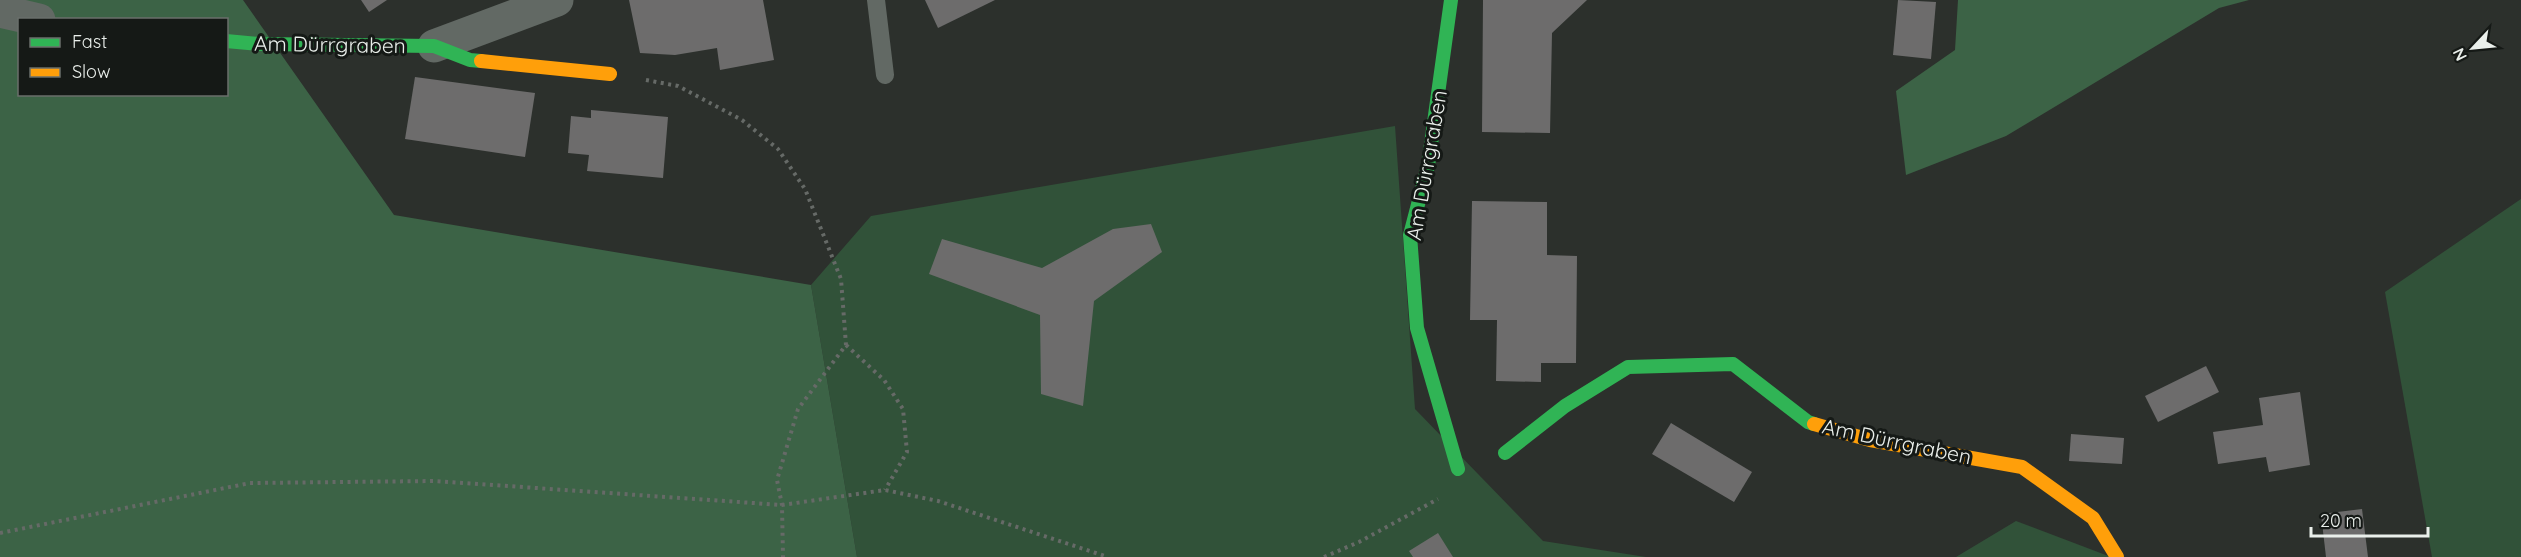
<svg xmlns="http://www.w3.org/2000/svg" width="2521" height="557" font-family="Quicksand,sans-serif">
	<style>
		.green { fill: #315239 }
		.forest { fill: #3c6346; fill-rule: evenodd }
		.building { fill: #6d6c6c }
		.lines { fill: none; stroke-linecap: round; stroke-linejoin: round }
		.path { stroke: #666a67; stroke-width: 4; stroke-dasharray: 3 4.5; stroke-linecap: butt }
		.lane { stroke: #626964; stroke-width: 18 }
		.street { stroke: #626964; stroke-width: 33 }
		.fast { stroke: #30b455; stroke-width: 14 }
		.slow { stroke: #ff9f0a; stroke-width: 14 }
		.labels { text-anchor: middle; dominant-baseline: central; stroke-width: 6; stroke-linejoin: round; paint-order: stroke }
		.street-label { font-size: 21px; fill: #eaefeb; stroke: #151916 }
	</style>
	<rect width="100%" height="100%" fill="#2c302c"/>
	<g class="green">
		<path d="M 1395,126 L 1415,409 L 1543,541 L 1646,557 L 857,557 L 811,285 L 871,216 Z"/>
		<path d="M 2521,199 L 2521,557 L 2432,557 L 2385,292 Z"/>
		<path d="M 2016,521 L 2111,557 L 1956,557 Z"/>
	</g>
	<g class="forest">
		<path d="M 0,0 L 243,0 L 394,215 L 811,285 L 857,557 L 0,557 ZM 20,20 L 226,20 L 226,94 L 20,94 Z"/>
		<path d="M 1958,0 L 2249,0 L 2219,8 L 2006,136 L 1906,175 L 1896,91 L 1955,50 Z"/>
	</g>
	<g class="building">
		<path d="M 361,0 L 387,0 L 369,12 Z"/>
		<path d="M 629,0 L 763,0 L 774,60 L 720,70 L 717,48 L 675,55 L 640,53 Z"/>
		<path d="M 925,0 L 995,0 L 938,28 Z"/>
		<path d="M 1483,0 L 1587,0 L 1552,33 L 1550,133 L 1482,132 Z"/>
		<path d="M 1898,0 L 1936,2 L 1931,59 L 1893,55 Z"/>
		<path d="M 415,77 L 535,93 L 525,157 L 405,139 Z"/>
		<path d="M 591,110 L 668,117 L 663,178 L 587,171 L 589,155 L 568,153 L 571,116 L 591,118 Z"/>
		<path d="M 1472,201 L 1547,202 L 1547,255 L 1577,256 L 1576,363 L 1541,363 L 1541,382 L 1496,381 L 1497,320 L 1470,320 Z"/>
		<path d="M 1151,224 L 1162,252 L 1094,301 L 1083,406 L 1041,394 L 1040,315 L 929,274 L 942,239 L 1042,268 L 1113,229 Z"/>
		<path d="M 2206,366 L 2219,392 L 2158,422 L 2145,396 Z"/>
		<path d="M 2300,392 L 2310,465 L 2269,472 L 2266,457 L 2218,464 L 2213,432 L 2263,425 L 2259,398 Z"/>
		<path d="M 1671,423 L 1752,472 L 1734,502 L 1652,454 Z"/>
		<path d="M 2071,434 L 2124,438 L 2122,464 L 2069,461 Z"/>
		<path d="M 2362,509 L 2368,557 L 2326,557 L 2321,514 Z"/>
		<path d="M 1438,533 L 1453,557 L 1413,557 L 1409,551 Z"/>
	</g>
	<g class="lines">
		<g class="path">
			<path d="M 646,80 L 678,86 L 742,120 L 778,149 L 805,189 L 841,279 L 846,345 L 798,409 L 777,480 L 782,505 L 783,557"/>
			<path d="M 846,345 L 884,380 L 903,409 L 907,452 L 885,490"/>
			<path d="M 0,533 L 250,483 L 435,481 L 782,505 L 885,490 L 938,501 L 1108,557"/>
			<path d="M 1324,557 L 1359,542 L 1438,499"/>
		</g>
		<path class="lane" d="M 876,0 L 885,75"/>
		<g class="street">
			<path d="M 0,11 L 39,20"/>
			<path d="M 434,46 L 557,0"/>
		</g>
		<g class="fast">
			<path d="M 1451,0 L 1428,166 L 1410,235 L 1417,328 L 1458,469"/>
			<path d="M 226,41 L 259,44 L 434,46 L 470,60 L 481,61"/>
			<path d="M 1505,453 L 1565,406 L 1628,367 L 1733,364 L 1808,422 L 1814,424"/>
		</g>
		<g class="slow">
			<path d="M 481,61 L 610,74"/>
			<path d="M 1814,424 L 1870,440 L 2022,467 L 2093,518 L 2117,557"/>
		</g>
	</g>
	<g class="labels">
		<g class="street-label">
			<text transform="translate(330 44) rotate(1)">Am Dürrgraben</text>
			<text transform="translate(1426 165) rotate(-80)">Am Dürrgraben</text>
			<text transform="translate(1897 441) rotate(12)">Am Dürrgraben</text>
		</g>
	</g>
	<rect x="18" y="18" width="210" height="78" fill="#151916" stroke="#6a6f6b" stroke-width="1.5"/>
	<rect x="30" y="38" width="30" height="9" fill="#30b455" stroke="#6a6f6b" stroke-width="1.5"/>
	<text x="72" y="48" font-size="18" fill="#eaefeb">Fast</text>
	<rect x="30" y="68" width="30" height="9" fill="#ff9f0a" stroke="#6a6f6b" stroke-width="1.5"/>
	<text x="72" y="78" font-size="18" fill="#eaefeb">Slow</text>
	<g transform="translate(2473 48) rotate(244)" stroke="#151916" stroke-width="4.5" paint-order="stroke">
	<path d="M0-4.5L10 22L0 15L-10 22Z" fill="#eaefeb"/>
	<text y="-9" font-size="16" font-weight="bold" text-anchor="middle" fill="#eaefeb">N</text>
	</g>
	<path d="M2311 527v9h117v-9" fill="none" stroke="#eaefeb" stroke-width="3"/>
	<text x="2320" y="527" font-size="18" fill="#eaefeb" stroke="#151916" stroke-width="4.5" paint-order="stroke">20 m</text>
</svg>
